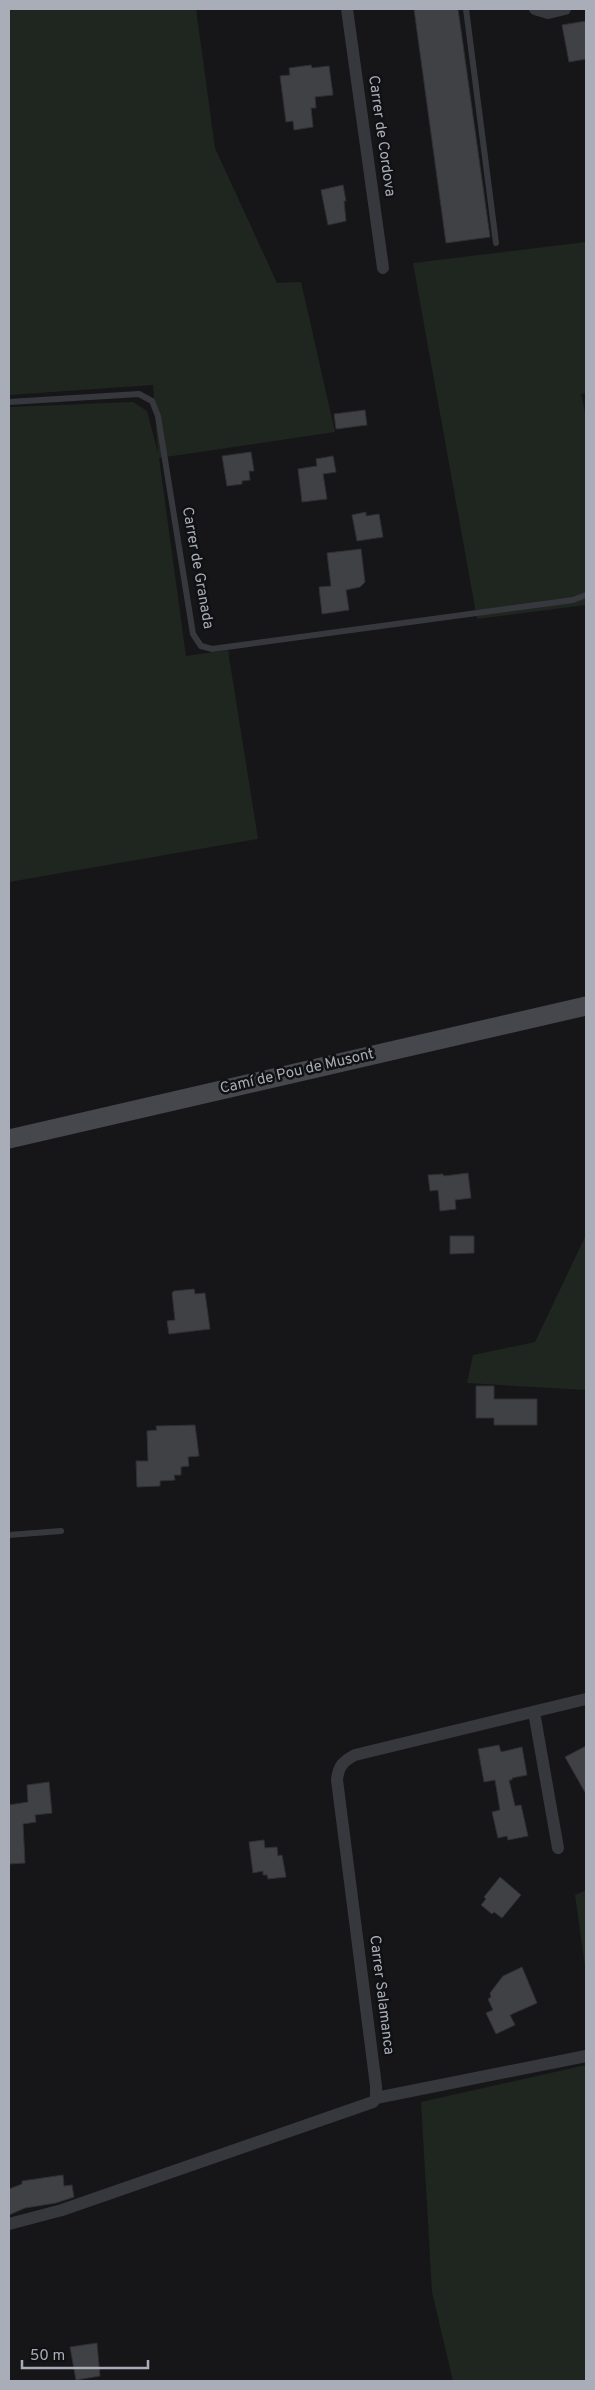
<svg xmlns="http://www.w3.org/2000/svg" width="595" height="2390" font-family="Overpass,sans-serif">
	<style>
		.green { fill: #1e261f }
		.building { fill: #404145; stroke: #303034 }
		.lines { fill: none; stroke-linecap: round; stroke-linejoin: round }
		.lane { stroke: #37383d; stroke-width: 6 }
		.street { stroke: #37383d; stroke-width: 12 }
		.secondary { stroke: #45474d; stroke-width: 19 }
		.labels { text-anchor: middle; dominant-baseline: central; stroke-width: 5; stroke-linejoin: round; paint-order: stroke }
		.street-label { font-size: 15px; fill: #a8adb8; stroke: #111113 }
	</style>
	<rect width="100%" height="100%" fill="#161618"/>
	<g class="green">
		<path d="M 9,9 L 196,9 L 215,148 L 277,283 L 301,282 L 335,432 L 159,458 L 186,656 L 228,650 L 258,839 L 9,882 L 9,407 L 133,402 L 147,411 L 158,453 L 153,385 L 9,395 Z"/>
		<path d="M 586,242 L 586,393 L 581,394 L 586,417 L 586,605 L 477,619 L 413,263 Z"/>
		<path d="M 586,1235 L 586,1390 L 467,1383 L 473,1355 L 535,1342 Z"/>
		<path d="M 586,1890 L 586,1973 L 575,1895 Z"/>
		<path d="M 586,2065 L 586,2381 L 453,2381 L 432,2292 L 421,2102 Z"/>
	</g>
	<g class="building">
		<path d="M 414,9 L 458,9 L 490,237 L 446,243 Z"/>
		<path d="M 586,21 L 586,59 L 569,62 L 562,25 Z"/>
		<path d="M 311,65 L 312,68 L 329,66 L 333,95 L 315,97 L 316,108 L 311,108 L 313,127 L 294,130 L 293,121 L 286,122 L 280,76 L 290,75 L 289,68 Z"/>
		<path d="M 343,185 L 346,201 L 344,201 L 346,221 L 328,225 L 321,190 Z"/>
		<path d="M 365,410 L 367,425 L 336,429 L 334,414 Z"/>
		<path d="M 251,452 L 254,471 L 249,471 L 250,480 L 242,481 L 242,484 L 227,486 L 222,456 Z"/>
		<path d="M 333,456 L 336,472 L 323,474 L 327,499 L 302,502 L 298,469 L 317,466 L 316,459 Z"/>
		<path d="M 366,512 L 366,516 L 379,514 L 383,537 L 357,541 L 352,515 Z"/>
		<path d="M 361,549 L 365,582 L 360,587 L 346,590 L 349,610 L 322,614 L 319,587 L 331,586 L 327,553 Z"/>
		<path d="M 468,1173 L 471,1198 L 455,1200 L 456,1209 L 440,1211 L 438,1190 L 430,1191 L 428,1175 L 443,1174 L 444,1176 Z"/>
		<path d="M 450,1236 L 474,1236 L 474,1253 L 450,1254 Z"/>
		<path d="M 194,1289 L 195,1294 L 205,1293 L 210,1329 L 169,1334 L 167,1321 L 175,1320 L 172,1293 L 174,1291 Z"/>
		<path d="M 476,1386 L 494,1386 L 494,1399 L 537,1399 L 537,1425 L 494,1425 L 494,1418 L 476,1418 Z"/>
		<path d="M 195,1425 L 199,1456 L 188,1457 L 189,1466 L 181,1467 L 181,1475 L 174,1475 L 175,1480 L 160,1481 L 160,1486 L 137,1487 L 136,1461 L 148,1461 L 147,1431 L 157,1430 L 156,1426 Z"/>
		<path d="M 499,1745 L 501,1752 L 522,1747 L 527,1775 L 512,1778 L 512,1780 L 509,1780 L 515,1806 L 521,1805 L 528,1836 L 508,1840 L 507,1836 L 498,1838 L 492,1812 L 500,1810 L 495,1780 L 484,1782 L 478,1749 Z"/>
		<path d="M 586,1746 L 586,1794 L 565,1757 Z"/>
		<path d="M 49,1782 L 52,1813 L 35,1815 L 36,1822 L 23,1824 L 25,1863 L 9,1864 L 9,1805 L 28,1802 L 27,1785 Z"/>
		<path d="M 264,1840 L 265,1848 L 277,1847 L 278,1856 L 282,1855 L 286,1877 L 268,1879 L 267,1875 L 263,1875 L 263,1871 L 253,1873 L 249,1842 Z"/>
		<path d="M 500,1877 L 521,1895 L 502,1918 L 494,1912 L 492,1914 L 481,1905 L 486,1899 L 484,1897 Z"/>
		<path d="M 522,1967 L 537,2003 L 510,2015 L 515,2025 L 496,2034 L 486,2013 L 493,2010 L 488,1999 L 491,1997 L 490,1993 L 503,1976 Z"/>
		<path d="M 63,2175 L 64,2186 L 72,2185 L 74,2197 L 56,2203 L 25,2208 L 9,2215 L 9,2189 L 22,2184 L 22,2181 Z"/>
		<path d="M 97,2343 L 100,2376 L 76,2380 L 70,2347 Z"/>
	</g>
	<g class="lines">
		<g class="lane">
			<path d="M 466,9 L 496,243"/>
			<path d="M 9,402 L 139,394 L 152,401 L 158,416 L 193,634 L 201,646 L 212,649 L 573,600 L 586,595"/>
			<path d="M 9,1535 L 61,1531"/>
		</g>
		<g class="street">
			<path d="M 347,9 L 383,268"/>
			<path d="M 535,9 L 548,13 L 565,9"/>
			<path d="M 534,1712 L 558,1848"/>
			<path d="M 376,2098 L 586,2056"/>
			<path d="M 9,2224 L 62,2210 L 373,2102 L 376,2098 L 376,2086 L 337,1780 C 338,1767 343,1761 355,1755 L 586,1699"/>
		</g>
		<path class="secondary" d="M 9,1139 L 586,1006"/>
	</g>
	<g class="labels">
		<g class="street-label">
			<text transform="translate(381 136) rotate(82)">Carrer de Cordova</text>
			<text transform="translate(197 568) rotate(80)">Carrer de Granada</text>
			<text transform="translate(297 1072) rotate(-13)">Camí de Pou de Musont</text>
			<text transform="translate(381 1995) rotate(83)">Carrer Salamanca</text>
		</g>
	</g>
	<rect width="595" height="2390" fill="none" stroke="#a8adb8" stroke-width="20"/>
	<path d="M22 2360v8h126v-8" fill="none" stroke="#a8adb8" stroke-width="2.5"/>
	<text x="30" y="2360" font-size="15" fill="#a8adb8" stroke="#111113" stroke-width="4" paint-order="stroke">50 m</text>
</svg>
